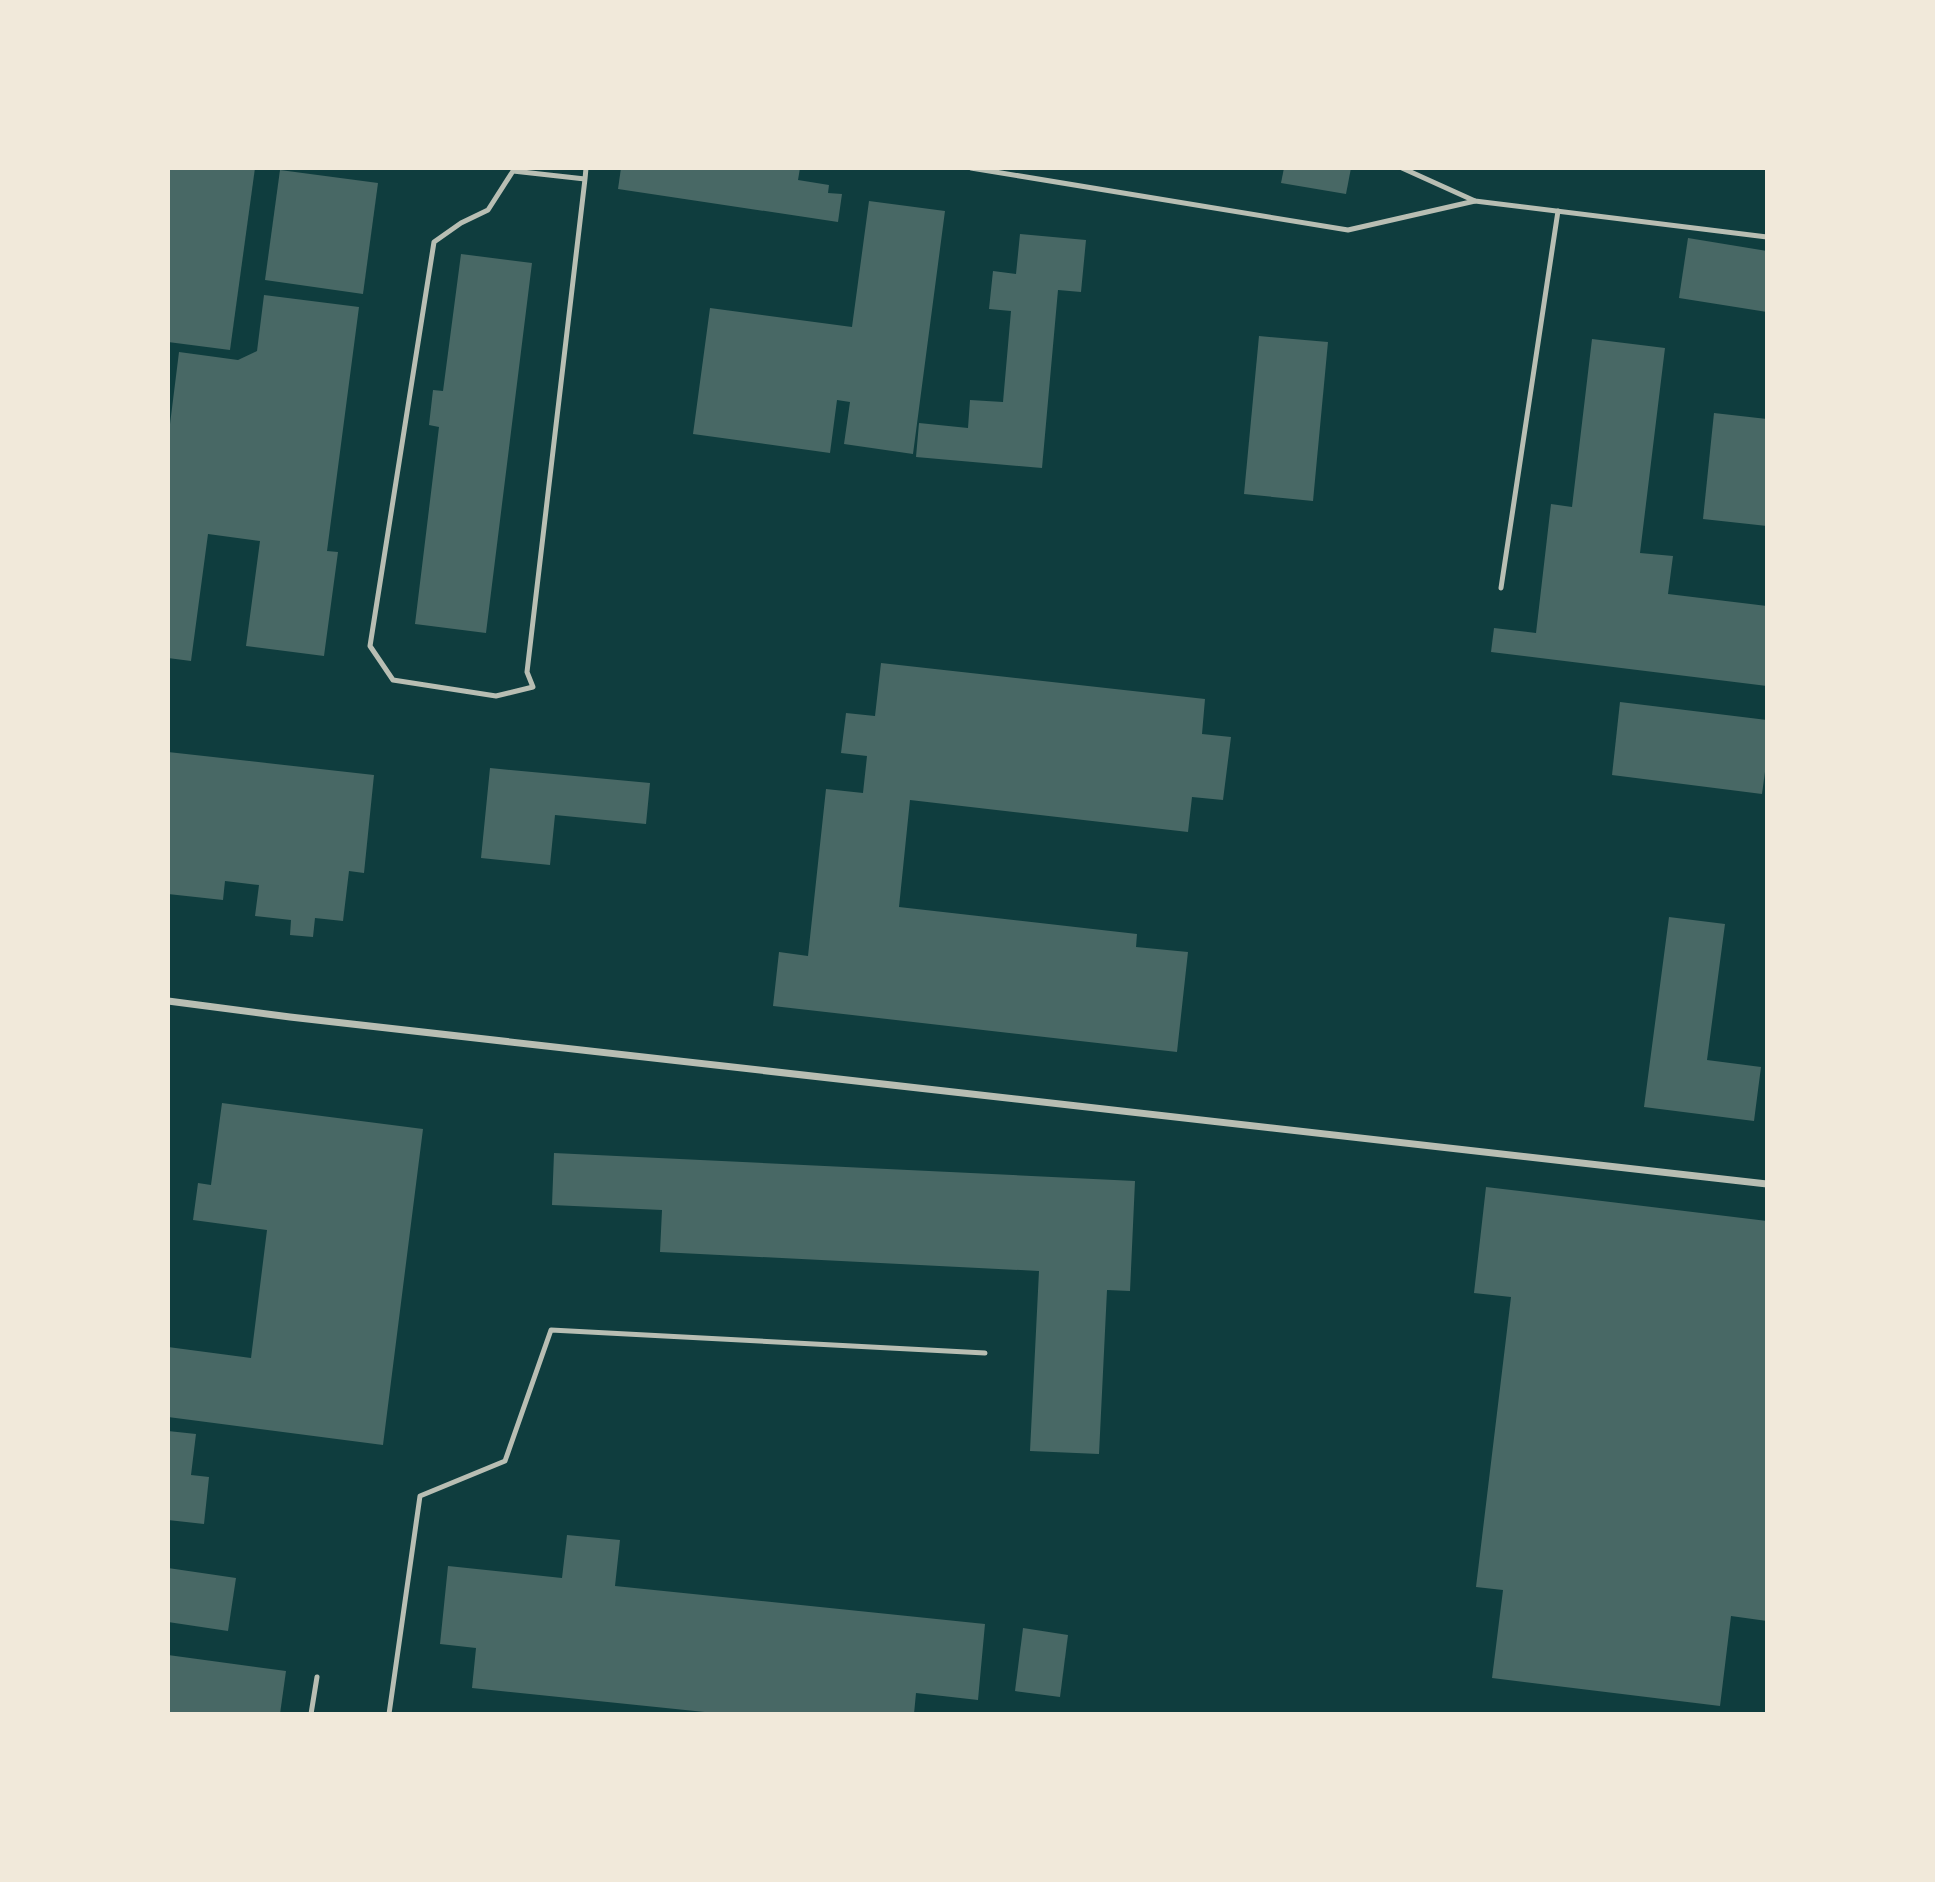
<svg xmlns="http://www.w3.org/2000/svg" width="1935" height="1882" font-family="'IBM Plex Sans',sans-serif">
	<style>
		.building { fill: #486865 }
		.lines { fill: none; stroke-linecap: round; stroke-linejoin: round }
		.service { stroke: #b8beb3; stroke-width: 5 }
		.minor { stroke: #b8beb3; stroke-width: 7 }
	</style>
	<rect width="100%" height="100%" fill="#0f3d3e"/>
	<g class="building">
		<path d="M 168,168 L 255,168 L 230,350 L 168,342 Z"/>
		<path d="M 621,168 L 800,168 L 798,180 L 829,185 L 828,193 L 842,194 L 838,222 L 618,189 Z"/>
		<path d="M 1284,168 L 1351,168 L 1346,194 L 1281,183 Z"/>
		<path d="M 280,170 L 378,183 L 363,294 L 265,280 Z"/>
		<path d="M 869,201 L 945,211 L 913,454 L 844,444 L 850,402 L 837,400 L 830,453 L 693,434 L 710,308 L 852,327 Z"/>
		<path d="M 1020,234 L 1086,240 L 1081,292 L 1058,290 L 1042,468 L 916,457 L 919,423 L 968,428 L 970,400 L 1003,402 L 1011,311 L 989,309 L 993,271 L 1016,274 Z"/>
		<path d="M 1688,238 L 1767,251 L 1767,312 L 1679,298 Z"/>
		<path d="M 461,254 L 532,263 L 486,633 L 415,624 L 439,427 L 429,425 L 433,390 L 443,391 Z"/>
		<path d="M 264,295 L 359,307 L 327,551 L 338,552 L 324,656 L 246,646 L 260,541 L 208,534 L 191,661 L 168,658 L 168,440 L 179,352 L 238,360 L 257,351 Z"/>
		<path d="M 1259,336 L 1328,342 L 1313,501 L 1244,494 Z"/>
		<path d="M 1592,339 L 1665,348 L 1640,553 L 1673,556 L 1668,594 L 1767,606 L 1767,686 L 1491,652 L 1494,628 L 1536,633 L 1551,504 L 1572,507 Z"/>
		<path d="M 1714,413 L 1767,419 L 1767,526 L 1703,519 Z"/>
		<path d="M 881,663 L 1205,699 L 1202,734 L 1231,737 L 1223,800 L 1192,797 L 1188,832 L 910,800 L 899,907 L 1137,934 L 1136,947 L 1188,952 L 1177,1052 L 773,1006 L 779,952 L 808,956 L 826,789 L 863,793 L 867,756 L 841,753 L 846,713 L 875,716 Z"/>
		<path d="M 1620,702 L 1767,720 L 1767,757 L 1762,794 L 1612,775 Z"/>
		<path d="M 168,752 L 374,775 L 364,873 L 349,871 L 343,921 L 315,918 L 313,937 L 290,935 L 291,920 L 255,916 L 259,885 L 225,881 L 223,900 L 168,894 Z"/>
		<path d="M 490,768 L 650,783 L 646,824 L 555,815 L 550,865 L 481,858 Z"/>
		<path d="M 1669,917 L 1725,924 L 1707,1060 L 1761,1067 L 1754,1121 L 1644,1107 Z"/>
		<path d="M 222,1103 L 423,1129 L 383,1445 L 168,1417 L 168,1347 L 251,1358 L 267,1230 L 193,1220 L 198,1183 L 211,1185 Z"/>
		<path d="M 554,1153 L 1135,1181 L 1130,1291 L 1107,1290 L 1099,1454 L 1030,1451 L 1039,1271 L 660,1252 L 662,1210 L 552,1205 Z"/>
		<path d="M 1486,1187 L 1767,1221 L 1767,1621 L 1731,1616 L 1720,1706 L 1492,1678 L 1503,1590 L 1476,1587 L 1511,1297 L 1474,1293 Z"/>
		<path d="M 168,1431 L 196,1434 L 191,1475 L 209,1477 L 204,1524 L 168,1520 Z"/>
		<path d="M 567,1535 L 620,1540 L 615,1586 L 985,1624 L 978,1700 L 916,1693 L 914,1714 L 724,1714 L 472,1688 L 476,1648 L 440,1644 L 448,1566 L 562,1578 Z"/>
		<path d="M 168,1568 L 236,1578 L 228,1631 L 168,1622 Z"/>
		<path d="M 1023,1628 L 1068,1635 L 1060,1697 L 1015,1691 Z"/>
		<path d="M 168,1655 L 286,1671 L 280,1714 L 168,1714 Z"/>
	</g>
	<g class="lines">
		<g class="service">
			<path d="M 971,168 L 1348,230 L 1475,201"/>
			<path d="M 1402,168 L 1475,201 L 1767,237"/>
			<path d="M 585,179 L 513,171 L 488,210 L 461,223 L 434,242 L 370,646 L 393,680 L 496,696 L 533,687 L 527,672 L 585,179 L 586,168"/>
			<path d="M 1501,588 L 1558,211"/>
			<path d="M 311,1714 L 317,1677"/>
			<path d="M 389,1714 L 420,1496 L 505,1461 L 551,1330 L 985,1353"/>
		</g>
		<path class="minor" d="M 168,1001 L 290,1017 L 1767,1184"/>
	</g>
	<rect width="1935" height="1882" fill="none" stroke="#f1e9da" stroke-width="340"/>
</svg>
